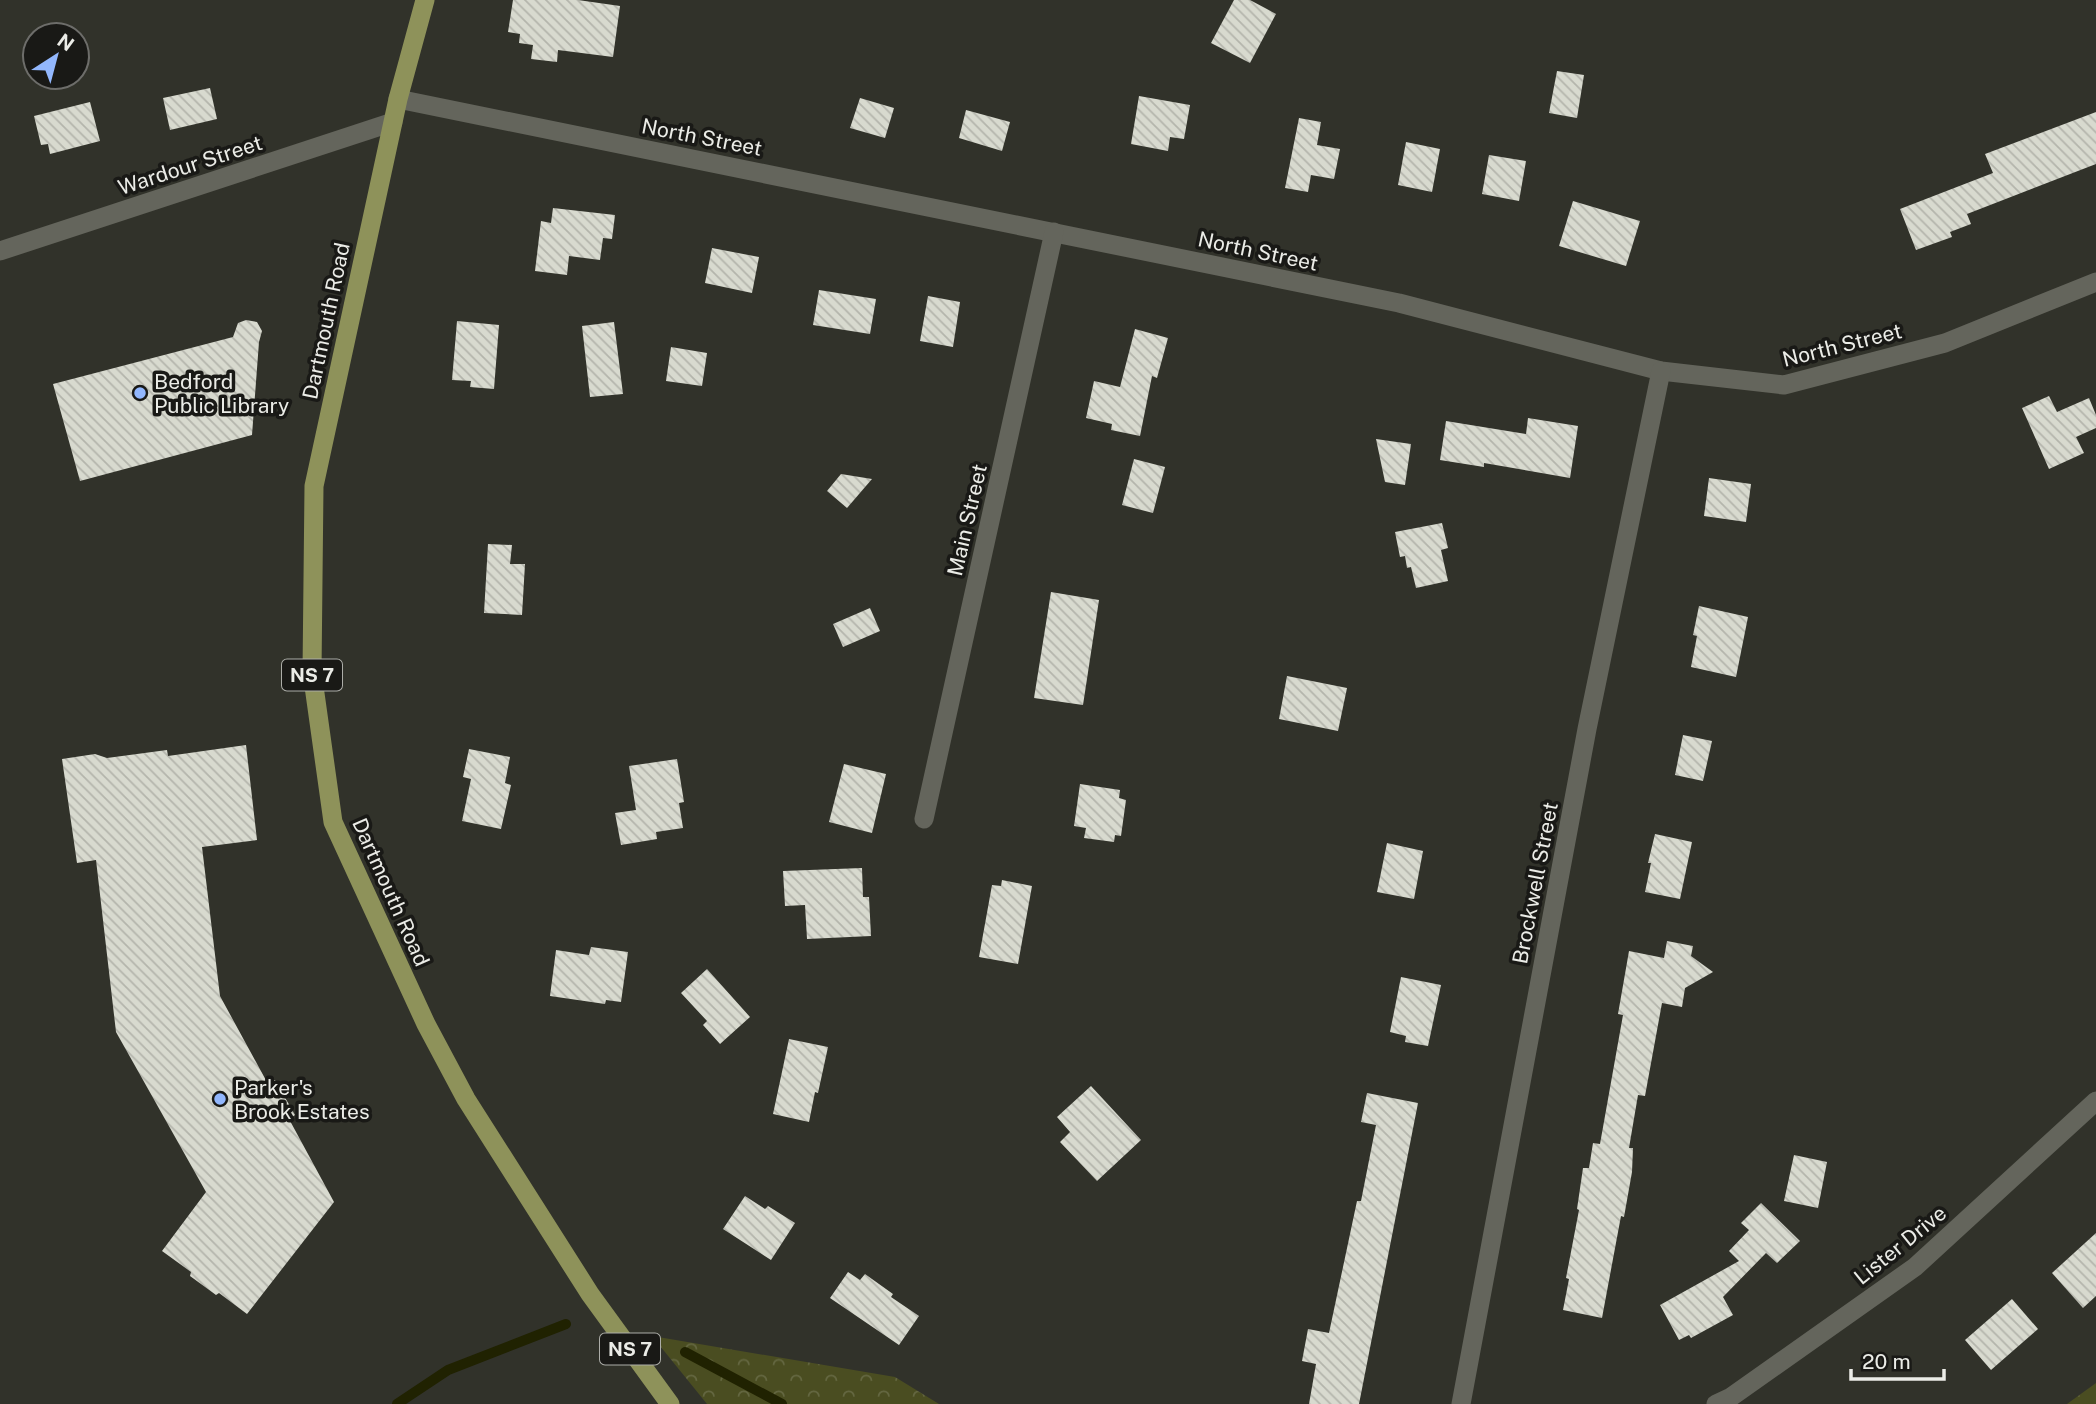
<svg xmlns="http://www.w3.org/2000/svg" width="2096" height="1404" font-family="'Public Sans',sans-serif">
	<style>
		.forest { fill: url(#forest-crowns) }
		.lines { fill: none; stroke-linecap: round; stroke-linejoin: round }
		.stream { stroke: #202201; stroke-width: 10 }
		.building { fill: url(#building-back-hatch) }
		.minor { stroke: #64655c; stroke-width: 19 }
		.primary { stroke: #8e925a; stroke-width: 19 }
		.poi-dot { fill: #92b7fd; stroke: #191916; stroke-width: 2.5 }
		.labels { text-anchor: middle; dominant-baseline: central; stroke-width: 7; stroke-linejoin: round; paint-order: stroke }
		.shield { fill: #191916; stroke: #acada8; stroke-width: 2 }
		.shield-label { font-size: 19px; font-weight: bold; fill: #ebece7 }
		.street-label { font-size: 21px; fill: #ebece7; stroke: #191916 }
		.poi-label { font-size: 21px; fill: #ebece7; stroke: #191916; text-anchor: start }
	</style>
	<defs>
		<pattern id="forest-crowns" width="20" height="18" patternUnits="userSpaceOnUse" patternTransform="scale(1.75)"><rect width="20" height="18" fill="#4a4d21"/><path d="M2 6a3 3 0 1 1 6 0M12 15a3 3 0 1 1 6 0" fill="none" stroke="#646741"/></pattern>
		<pattern id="building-back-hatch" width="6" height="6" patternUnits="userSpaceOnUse" patternTransform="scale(1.75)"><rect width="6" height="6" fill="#d8dacf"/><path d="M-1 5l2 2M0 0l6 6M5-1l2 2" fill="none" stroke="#b4b5ac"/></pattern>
	</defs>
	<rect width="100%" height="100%" fill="#31322a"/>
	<g class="forest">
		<path d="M 652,1336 L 895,1377 L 939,1404 L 707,1404 Z"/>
		<path d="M 2096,1383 L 2096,1404 L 2067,1404 Z"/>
	</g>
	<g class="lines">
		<g class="stream">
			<path d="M 685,1352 L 782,1404"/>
			<path d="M 397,1404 L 448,1370 L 566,1324"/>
		</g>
	</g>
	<g class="building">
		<path d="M 513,0 L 578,0 L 620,6 L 613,57 L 558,50 L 557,62 L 531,59 L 533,45 L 519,43 L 520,34 L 508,32 Z"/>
		<path d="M 1234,0 L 1250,0 L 1276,14 L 1250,63 L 1211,43 Z"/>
		<path d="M 1557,71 L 1584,75 L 1577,118 L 1549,113 Z"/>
		<path d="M 210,88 L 217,119 L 170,130 L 163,98 Z"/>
		<path d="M 1139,96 L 1190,105 L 1184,139 L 1170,137 L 1168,151 L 1131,144 Z"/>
		<path d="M 860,98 L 894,108 L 885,138 L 850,128 Z"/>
		<path d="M 90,102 L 100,141 L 50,154 L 48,144 L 41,145 L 34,116 Z"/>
		<path d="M 966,110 L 1010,122 L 1002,151 L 959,138 Z"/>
		<path d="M 2096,112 L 2096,164 L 1967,214 L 1971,224 L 1950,232 L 1952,237 L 1916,250 L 1900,209 L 1993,173 L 1985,154 Z"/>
		<path d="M 1299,118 L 1321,122 L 1317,145 L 1340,149 L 1334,179 L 1311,175 L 1308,192 L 1285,188 Z"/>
		<path d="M 1406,142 L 1440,149 L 1432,192 L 1398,185 Z"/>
		<path d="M 1489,155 L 1526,161 L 1519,201 L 1482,194 Z"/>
		<path d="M 1573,201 L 1640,221 L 1626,266 L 1559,246 Z"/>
		<path d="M 553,208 L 615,215 L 612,239 L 603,238 L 600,260 L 569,256 L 567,275 L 535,271 L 541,221 L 551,223 Z"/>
		<path d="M 712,248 L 759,257 L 752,293 L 705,283 Z"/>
		<path d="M 819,290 L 876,299 L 870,334 L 813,325 Z"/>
		<path d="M 928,296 L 960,302 L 953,347 L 920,341 Z"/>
		<path d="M 246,320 L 257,322 L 262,331 L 259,342 L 252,435 L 80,481 L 53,384 L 233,337 L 238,323 Z"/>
		<path d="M 457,321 L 499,325 L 494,389 L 470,387 L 471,381 L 452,380 Z"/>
		<path d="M 614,322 L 623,394 L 590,397 L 582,326 Z"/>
		<path d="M 1135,329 L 1168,338 L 1157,378 L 1152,376 L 1140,436 L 1111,430 L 1112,424 L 1086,418 L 1094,381 L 1120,387 Z"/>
		<path d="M 671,347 L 707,353 L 702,386 L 666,381 Z"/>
		<path d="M 2049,396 L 2057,412 L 2089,398 L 2096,415 L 2096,428 L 2076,437 L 2084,453 L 2049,469 L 2022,408 Z"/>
		<path d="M 1528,418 L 1578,426 L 1570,478 L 1484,463 L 1484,467 L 1440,460 L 1446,421 L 1526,434 Z"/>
		<path d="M 1376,439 L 1411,444 L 1405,485 L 1385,482 Z"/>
		<path d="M 1134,459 L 1165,467 L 1153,513 L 1122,505 Z"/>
		<path d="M 841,474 L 872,479 L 847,508 L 827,491 Z"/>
		<path d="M 1709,478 L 1751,484 L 1746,522 L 1704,516 Z"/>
		<path d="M 1442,523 L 1448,548 L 1441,550 L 1448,581 L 1416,588 L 1411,567 L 1407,568 L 1405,556 L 1400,557 L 1395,532 Z"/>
		<path d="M 488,544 L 512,545 L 510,564 L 525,564 L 522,615 L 484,613 Z"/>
		<path d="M 1051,592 L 1099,600 L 1083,705 L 1034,698 Z"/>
		<path d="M 1699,606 L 1748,617 L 1736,677 L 1691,667 L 1697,636 L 1693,635 Z"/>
		<path d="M 870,608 L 880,631 L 843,647 L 833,624 Z"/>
		<path d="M 1287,676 L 1347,688 L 1338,731 L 1279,719 Z"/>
		<path d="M 1683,735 L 1712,741 L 1703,781 L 1675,775 Z"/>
		<path d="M 246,745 L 257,840 L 202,847 L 220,996 L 268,1084 L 275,1080 L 295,1115 L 289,1119 L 334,1202 L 247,1314 L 219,1293 L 216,1295 L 190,1276 L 191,1272 L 162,1251 L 206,1192 L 116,1032 L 96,860 L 77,863 L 62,759 L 95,754 L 107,758 L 167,750 L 168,756 Z"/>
		<path d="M 469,749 L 510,757 L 505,783 L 511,785 L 501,829 L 462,821 L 471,779 L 463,777 Z"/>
		<path d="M 677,759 L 684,802 L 679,803 L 683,828 L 656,832 L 657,839 L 621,845 L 615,813 L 636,810 L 629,766 Z"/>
		<path d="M 844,764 L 886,774 L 872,833 L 829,822 Z"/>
		<path d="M 1080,784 L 1120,790 L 1119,798 L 1126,800 L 1121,836 L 1115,835 L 1114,842 L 1084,838 L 1086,828 L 1074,826 Z"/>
		<path d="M 1655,834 L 1692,842 L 1680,899 L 1645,892 L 1651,863 L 1648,863 Z"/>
		<path d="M 1387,843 L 1423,851 L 1414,899 L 1377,892 Z"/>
		<path d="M 862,868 L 863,897 L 869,897 L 871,936 L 807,939 L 805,905 L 785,906 L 783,871 Z"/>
		<path d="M 1002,880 L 1032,886 L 1018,964 L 979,957 L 992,885 L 1001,886 Z"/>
		<path d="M 1667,941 L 1693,946 L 1691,956 L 1713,972 L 1685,988 L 1682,1007 L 1662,1003 L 1645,1096 L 1638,1095 L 1629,1148 L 1633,1148 L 1632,1172 L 1624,1217 L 1621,1216 L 1602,1318 L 1563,1310 L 1569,1279 L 1566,1278 L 1579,1210 L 1577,1209 L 1583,1168 L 1589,1168 L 1593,1143 L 1600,1144 L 1623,1015 L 1618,1014 L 1629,951 L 1664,958 Z"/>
		<path d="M 591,947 L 628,952 L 621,1002 L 606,1000 L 605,1004 L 550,996 L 556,950 L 589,955 Z"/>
		<path d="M 707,969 L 750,1017 L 720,1044 L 703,1025 L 707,1021 L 681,993 Z"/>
		<path d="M 1401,977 L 1441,985 L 1428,1046 L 1405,1042 L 1406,1036 L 1390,1032 Z"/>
		<path d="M 789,1039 L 828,1047 L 818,1093 L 815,1092 L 809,1122 L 773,1114 Z"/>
		<path d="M 1091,1086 L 1141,1140 L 1097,1181 L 1060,1142 L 1070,1132 L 1057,1117 Z"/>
		<path d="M 1367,1093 L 1418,1103 L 1359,1404 L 1309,1404 L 1316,1364 L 1302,1361 L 1308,1329 L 1329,1333 L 1357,1201 L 1361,1201 L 1376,1125 L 1361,1122 Z"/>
		<path d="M 1794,1155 L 1827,1162 L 1818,1208 L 1784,1201 Z"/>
		<path d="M 745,1196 L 765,1209 L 768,1206 L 795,1223 L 771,1260 L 723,1229 Z"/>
		<path d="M 1761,1203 L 1800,1241 L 1777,1263 L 1766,1253 L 1723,1297 L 1733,1315 L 1691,1338 L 1689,1335 L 1679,1340 L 1660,1305 L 1739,1261 L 1729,1251 L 1749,1230 L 1741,1223 Z"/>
		<path d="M 2096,1233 L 2096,1296 L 2083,1308 L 2052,1273 Z"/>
		<path d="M 848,1272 L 860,1280 L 865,1274 L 893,1294 L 891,1297 L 919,1316 L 899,1345 L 830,1298 Z"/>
		<path d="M 2012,1299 L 2038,1329 L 1991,1370 L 1965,1340 Z"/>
	</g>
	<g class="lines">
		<g class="minor">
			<path d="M 398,99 L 1399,303 L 1661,371 L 1784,385 L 1945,343 L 2096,282"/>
			<path d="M 0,251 L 393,122"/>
			<path d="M 924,819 L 1054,232"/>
			<path d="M 1461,1404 L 1587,729 L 1661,371"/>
			<path d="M 1716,1404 L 1731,1397 L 1915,1267 L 2096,1101"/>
		</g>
		<path class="primary" d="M 425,0 L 398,99 L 314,486 L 312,672 L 333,822 L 426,1024 L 466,1099 L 590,1294 L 670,1404"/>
	</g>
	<g class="poi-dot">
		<circle cx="140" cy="393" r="7"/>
		<circle cx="220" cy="1099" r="7"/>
	</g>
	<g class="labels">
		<g class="shield">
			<rect x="282" y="659.5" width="60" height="31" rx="5"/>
			<rect x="600" y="1333.5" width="60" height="31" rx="5"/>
		</g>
		<g class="shield-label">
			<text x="312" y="675">NS 7</text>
			<text x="630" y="1349">NS 7</text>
		</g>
		<g class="street-label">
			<text transform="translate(702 137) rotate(11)">North Street</text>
			<text transform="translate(190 165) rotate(-18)">Wardour Street</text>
			<text transform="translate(1258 251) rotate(12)">North Street</text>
			<text transform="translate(326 321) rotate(-78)">Dartmouth Road</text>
			<text transform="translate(1842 345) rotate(-14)">North Street</text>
			<text transform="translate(967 520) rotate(-77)">Main Street</text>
			<text transform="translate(1535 883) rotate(-79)">Brockwell Street</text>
			<text transform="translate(391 892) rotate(66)">Dartmouth Road</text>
			<text transform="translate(1900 1245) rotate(-39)">Lister Drive</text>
		</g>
		<g class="poi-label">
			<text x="154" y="381">Bedford<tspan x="154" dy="24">Public Library</tspan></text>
			<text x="234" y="1087">Parker's<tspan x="234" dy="24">Brook Estates</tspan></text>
		</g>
	</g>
	<g transform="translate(56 56) rotate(36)"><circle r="33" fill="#191916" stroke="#6d6d6a" stroke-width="2"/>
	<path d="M0-5L12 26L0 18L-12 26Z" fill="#92b7fd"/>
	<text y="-10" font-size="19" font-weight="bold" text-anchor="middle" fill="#ebece7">N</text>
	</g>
	<path d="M1851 1369v10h93v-10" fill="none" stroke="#ebece7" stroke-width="3.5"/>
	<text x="1862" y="1369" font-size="21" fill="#ebece7" stroke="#191916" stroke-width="5" paint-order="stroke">20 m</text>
</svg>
